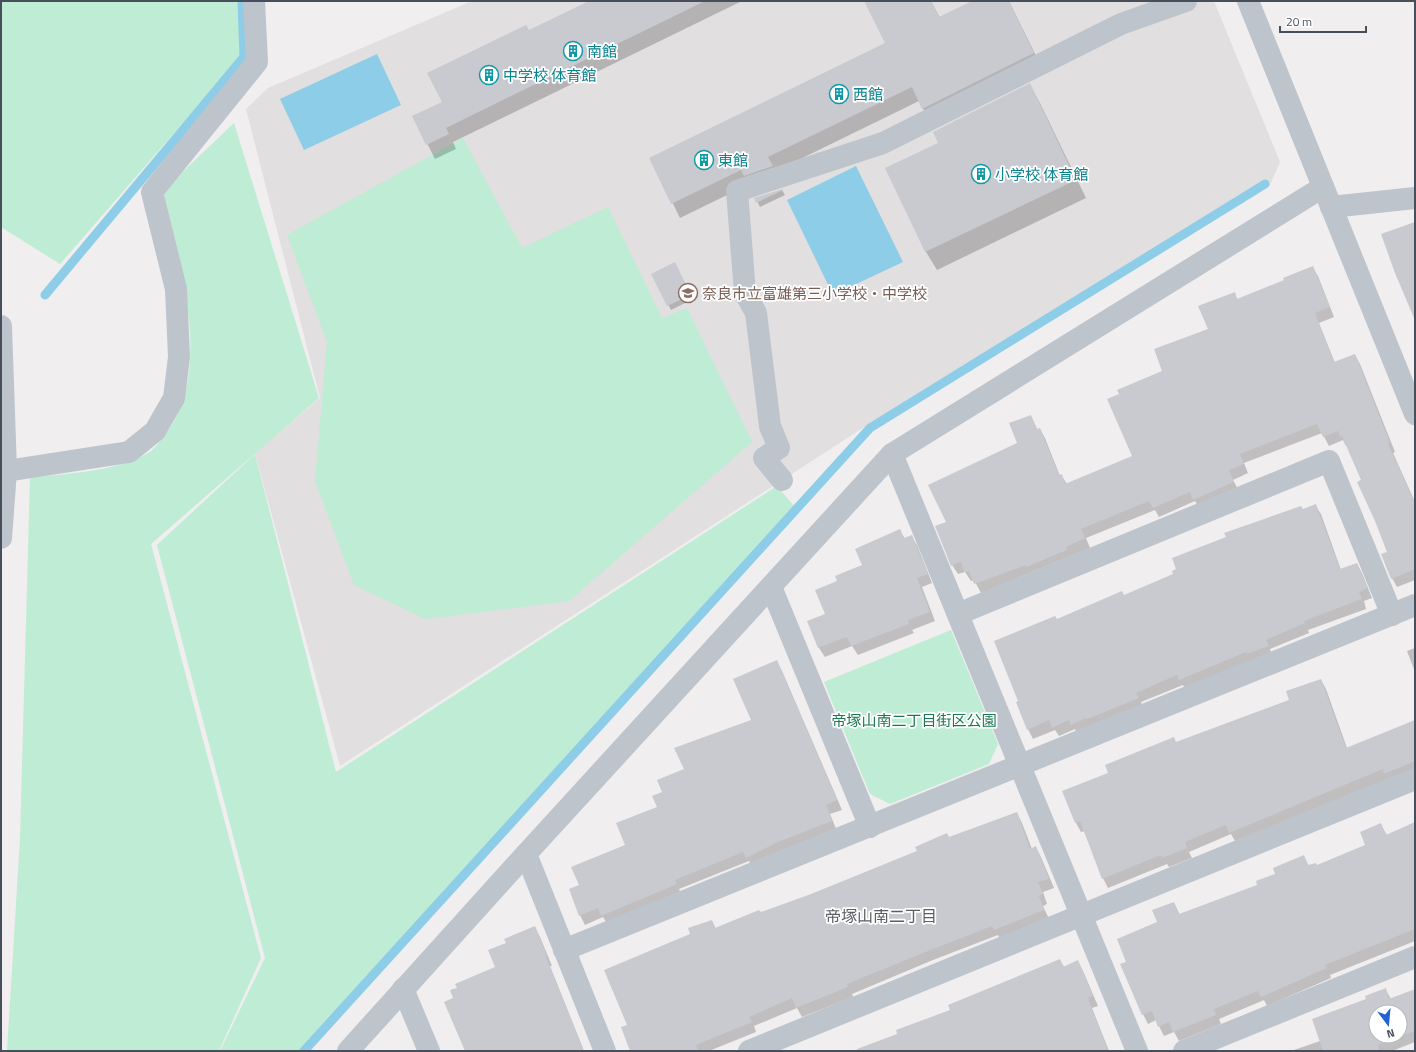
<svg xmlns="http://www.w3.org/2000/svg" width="1416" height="1052" font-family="'Titillium Web','Noto Sans JP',sans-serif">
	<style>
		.education { fill: #e1dfdf }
		.green { fill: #beecd4 }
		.water { fill: #8ecde7 }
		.shadow { fill: #0003; fill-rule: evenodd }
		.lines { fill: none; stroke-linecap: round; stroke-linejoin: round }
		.stream { stroke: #8ecde7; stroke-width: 9 }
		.building { fill: #c8cad0; fill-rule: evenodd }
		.minor { stroke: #bdc4cc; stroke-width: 22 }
		.labels { text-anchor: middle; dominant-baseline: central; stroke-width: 3.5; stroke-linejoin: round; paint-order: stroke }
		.culture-label { font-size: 15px; fill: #0d838f; stroke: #fff; text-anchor: start }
		.education-label { font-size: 15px; fill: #785e54; stroke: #fff; text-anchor: start }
		.park-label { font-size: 15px; fill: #1c7751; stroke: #fff }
		.neighbourhood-label { font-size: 16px; fill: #5b5e62; stroke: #fff }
	</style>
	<rect width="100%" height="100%" fill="#f0eeee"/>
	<path class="education" d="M 472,1 L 1214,1 L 1280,162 L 1269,187 L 1264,180 L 869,424 L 340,766 L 255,453 L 320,398 L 246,109 L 268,88 Z"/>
	<g class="green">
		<path d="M 1,1 L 239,1 L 241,56 L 60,264 L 1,227 Z"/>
		<path d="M 234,123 L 319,398 L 151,544 L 261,958 L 219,1051 L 7,1051 L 20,839 L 30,478 C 67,473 120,472 151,451 C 155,448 159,442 163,437 C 215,376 180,264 164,195 L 171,183 Z"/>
		<path d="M 463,138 L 522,248 L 608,207 L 662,318 L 687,308 L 752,442 L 569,601 L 425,619 L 354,585 L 315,481 L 327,342 L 287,235 Z"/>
		<path d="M 255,454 L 336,772 L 777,486 L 795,507 L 301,1051 L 220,1051 L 265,958 L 157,545 Z"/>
		<path d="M 951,630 L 998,744 L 989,764 L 890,804 L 870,794 L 824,682 Z"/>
	</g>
	<g class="water">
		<path d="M 377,54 L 401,105 L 304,150 L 280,99 Z"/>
		<path d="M 856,166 L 903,262 L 833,295 L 787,200 Z"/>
	</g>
	<g class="shadow">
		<path d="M 591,1 L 742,1 L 453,142 L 456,149 L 435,159 L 414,117 L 443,103 L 529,31 Z"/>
		<path d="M 865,1 L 931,1 L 940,18 L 974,1 L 1009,1 L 1042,68 L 931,123 L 919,101 L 680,218 L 651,159 L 886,44 Z"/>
		<path d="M 1030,85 L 1040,103 L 1086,198 L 937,270 L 926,252 L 886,169 L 939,144 Z"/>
		<path d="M 782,190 L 785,195 L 760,207 L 756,199 Z"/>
		<path d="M 1312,267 L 1318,276 L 1334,317 L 1319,323 L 1335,363 L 1355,355 L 1360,364 L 1395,452 L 1393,453 L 1415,502 L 1415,580 L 1397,587 L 1392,578 L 1388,553 L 1363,481 L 1347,445 L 1346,446 L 1343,440 L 1329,446 L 1322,433 L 1244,463 L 1248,473 L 1233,480 L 1239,491 L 1200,509 L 1195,501 L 1159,517 L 1155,510 L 1086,538 L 1090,548 L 981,593 L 974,580 L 971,581 L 965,572 L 958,574 L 952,565 L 947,523 L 1018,444 L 1030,416 L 1038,430 L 1040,429 L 1045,438 L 1060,476 L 1061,475 L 1067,484 L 1133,457 L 1163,371 L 1209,329 L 1234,293 L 1238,300 L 1285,281 Z"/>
		<path d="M 677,268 L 693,299 L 671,310 L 653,274 Z"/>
		<path d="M 1315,505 L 1321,514 L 1341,570 L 1357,564 L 1362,573 L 1372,598 L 1364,601 L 1366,609 L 1308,630 L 1309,633 L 1270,649 L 1273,656 L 1185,689 L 1183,685 L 1141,702 L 1143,708 L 1077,734 L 1075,729 L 1059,736 L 1055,730 L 1033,739 L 1028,729 L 1020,702 L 1057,620 L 1124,596 L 1174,575 L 1303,510 Z"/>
		<path d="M 900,531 L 905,539 L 911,536 L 917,545 L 932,583 L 922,587 L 935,621 L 912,630 L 914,633 L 858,655 L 852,646 L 825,657 L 819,648 L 809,622 L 826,615 L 838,581 L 863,566 Z"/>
		<path d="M 1415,648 L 1415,672 L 1407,651 Z"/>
		<path d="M 777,662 L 782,671 L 842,810 L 830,814 L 837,831 L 752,867 L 749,861 L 679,889 L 681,894 L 608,925 L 603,917 L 585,925 L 580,915 L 580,886 L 627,845 L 658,808 L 663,792 L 686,770 L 752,720 Z"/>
		<path d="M 1321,680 L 1326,689 L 1347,748 L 1415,721 L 1415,773 L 1235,841 L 1231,834 L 1189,852 L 1192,858 L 1169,867 L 1167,864 L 1108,888 L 1103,878 L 1085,831 L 1081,832 L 1076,823 L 1110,774 L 1176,743 L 1290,700 Z"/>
		<path d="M 1017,813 L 1022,823 L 1032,849 L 1036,848 L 1041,857 L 1054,888 L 1043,892 L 1047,904 L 1043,906 L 1049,919 L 1000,939 L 998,935 L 933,960 L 852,994 L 853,997 L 802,1017 L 797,1008 L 754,1026 L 756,1032 L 709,1051 L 631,1051 L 629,1025 L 692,935 L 712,921 L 716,929 L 760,913 L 811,895 L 949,838 Z"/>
		<path d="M 1415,823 L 1415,941 L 1330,975 L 1331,978 L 1267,1006 L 1264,1000 L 1219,1019 L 1221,1024 L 1179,1041 L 1174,1032 L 1164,1036 L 1156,1020 L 1148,1024 L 1143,1014 L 1127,962 L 1174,903 L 1180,915 L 1258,886 L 1304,857 L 1309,866 L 1317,866 L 1366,846 L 1380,824 L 1387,835 Z"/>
		<path d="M 535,927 L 540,937 L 552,966 L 550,966 L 584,1051 L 466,1051 L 455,998 L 497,967 L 507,943 Z"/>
		<path d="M 1060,960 L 1064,967 L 1078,962 L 1083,971 L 1098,1006 L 1092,1008 L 1109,1051 L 856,1051 L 899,1034 Z"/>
		<path d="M 1385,989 L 1391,999 L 1415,990 L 1415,1042 L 1392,1051 L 1291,1051 L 1320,1041 L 1367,1000 ZM 1376,1012 L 1400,1012 L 1400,1036 L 1376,1036 Z"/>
	</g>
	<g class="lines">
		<g class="stream">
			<path d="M 45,295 L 244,57 L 242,1"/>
			<path d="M 304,1051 L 870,428 L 1265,184"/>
		</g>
	</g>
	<g class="building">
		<path d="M 589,1 L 705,1 L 446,128 L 449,134 L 426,145 L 412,116 L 442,102 L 427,73 L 526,25 L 529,30 Z"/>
		<path d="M 864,1 L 931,1 L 939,17 L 972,1 L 1009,1 L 1034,53 L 922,109 L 912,87 L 768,157 L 773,166 L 744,176 L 741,170 L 671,204 L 649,158 L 885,43 Z"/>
		<path d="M 1030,83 L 1076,180 L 925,252 L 885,168 L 938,143 L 933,132 Z"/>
		<path d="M 783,189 L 783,190 L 756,203 L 754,198 Z"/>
		<path d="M 1415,222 L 1415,318 L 1414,318 L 1395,273 L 1381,234 Z"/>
		<path d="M 675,262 L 691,295 L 667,306 L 651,274 Z"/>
		<path d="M 1313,266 L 1330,307 L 1315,313 L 1334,362 L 1355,354 L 1390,443 L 1388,444 L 1415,503 L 1415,569 L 1391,579 L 1381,554 L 1387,552 L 1375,521 L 1357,482 L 1361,480 L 1342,436 L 1340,437 L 1338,431 L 1323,437 L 1317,424 L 1240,454 L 1244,464 L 1229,470 L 1234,482 L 1193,500 L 1190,492 L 1153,508 L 1149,501 L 1081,529 L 1085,538 L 1066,547 L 1067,550 L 1026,567 L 1026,565 L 974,584 L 969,571 L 964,572 L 961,562 L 951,566 L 935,526 L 946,522 L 928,485 L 1017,443 L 1009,423 L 1031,415 L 1037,429 L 1040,428 L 1059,475 L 1062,474 L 1065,484 L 1132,456 L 1107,399 L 1119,394 L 1117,390 L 1162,371 L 1154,349 L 1208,329 L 1198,306 L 1235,292 L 1237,299 L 1284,280 L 1283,278 Z"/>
		<path d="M 1316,504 L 1340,569 L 1357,563 L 1368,588 L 1359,592 L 1362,599 L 1304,621 L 1305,623 L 1266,640 L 1269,646 L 1247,654 L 1246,652 L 1179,680 L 1177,675 L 1136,693 L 1139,698 L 1087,719 L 1086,718 L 1071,725 L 1069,720 L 1052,728 L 1049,720 L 1027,730 L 1016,702 L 1018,701 L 994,641 L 1055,616 L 1057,619 L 1122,591 L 1124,595 L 1173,574 L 1172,571 L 1176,569 L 1172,558 L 1226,537 L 1224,533 L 1301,506 L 1303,509 Z"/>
		<path d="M 900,529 L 904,538 L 912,535 L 928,574 L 917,578 L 930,612 L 908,620 L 909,624 L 851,646 L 847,637 L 818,648 L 807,621 L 825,614 L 815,590 L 837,581 L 835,576 L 862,565 L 855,549 Z"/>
		<path d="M 777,660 L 837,800 L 826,805 L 832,821 L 778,842 L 746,858 L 743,852 L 675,880 L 677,884 L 601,916 L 598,908 L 579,916 L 569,889 L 579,885 L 571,867 L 625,845 L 616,823 L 657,807 L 652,796 L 662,792 L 657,780 L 684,769 L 674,748 L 751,720 L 733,679 Z"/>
		<path d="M 1321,679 L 1346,748 L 1415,720 L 1415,761 L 1384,774 L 1383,769 L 1229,833 L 1226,825 L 1185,842 L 1187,848 L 1162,858 L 1161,855 L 1102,879 L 1080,821 L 1075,823 L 1062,791 L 1108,773 L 1105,765 L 1174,737 L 1176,742 L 1289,700 L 1286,691 Z"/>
		<path d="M 1017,812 L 1030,849 L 1036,846 L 1049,879 L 1038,882 L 1043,894 L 1039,896 L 1044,910 L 994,930 L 992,926 L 928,951 L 847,984 L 848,987 L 796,1008 L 792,998 L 749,1017 L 752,1022 L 696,1045 L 698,1051 L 630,1051 L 621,1027 L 627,1025 L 604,970 L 690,934 L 688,928 L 712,920 L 715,928 L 759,910 L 761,912 L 811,894 L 917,851 L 915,847 L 947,833 L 949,837 Z"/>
		<path d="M 1415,822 L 1415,929 L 1325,965 L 1327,968 L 1261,997 L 1258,991 L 1214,1009 L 1216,1015 L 1173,1032 L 1169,1022 L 1158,1027 L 1152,1011 L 1142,1015 L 1120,964 L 1126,962 L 1117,939 L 1157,922 L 1152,910 L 1174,902 L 1179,914 L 1257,885 L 1256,881 L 1275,874 L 1273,868 L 1304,855 L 1308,865 L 1316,863 L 1317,865 L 1365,845 L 1360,832 L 1381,823 L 1386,835 Z"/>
		<path d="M 535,926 L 547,956 L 546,957 L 584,1051 L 465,1051 L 444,1002 L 453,998 L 450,990 L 457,988 L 455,984 L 495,967 L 488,950 L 506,943 L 504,939 Z"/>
		<path d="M 1060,959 L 1063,967 L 1078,960 L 1093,996 L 1088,998 L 1108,1051 L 857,1051 L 857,1049 L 897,1034 L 896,1030 L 950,1010 L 948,1005 Z"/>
		<path d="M 1386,988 L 1389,999 L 1415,989 L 1415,1031 L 1378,1045 L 1380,1051 L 1323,1051 L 1312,1019 L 1366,999 L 1365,996 ZM 1376,1012 L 1400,1012 L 1400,1036 L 1376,1036 Z"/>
	</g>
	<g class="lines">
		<g class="minor">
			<path d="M 1248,1 L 1415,414"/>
			<path d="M 1331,207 L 1415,198"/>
			<path d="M 1,326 L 6,471 L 1,538"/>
			<path d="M 892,454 L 1137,1051"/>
			<path d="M 6,471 L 129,452 L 155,431 L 174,398 L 179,357 L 176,289 L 152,192 L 257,62 L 254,1"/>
			<path d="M 782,480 L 764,458 L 779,448 L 770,426 L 756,313 L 745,293 L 737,191 L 883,143 L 1121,24 L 1186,1"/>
			<path d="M 771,587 L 870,827"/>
			<path d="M 958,614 L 1329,461 L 1392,615"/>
			<path d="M 526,854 L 605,1051"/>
			<path d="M 564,950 L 1415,605"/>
			<path d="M 403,989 L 429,1051"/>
			<path d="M 348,1051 L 526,854 L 892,454 L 1323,187"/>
			<path d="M 749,1051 L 1415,779"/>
			<path d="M 1184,1051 L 1415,957"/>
		</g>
	</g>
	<defs>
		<g id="building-ring" transform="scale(1)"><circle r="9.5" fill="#fff" stroke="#0f9aa8" stroke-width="1.5"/><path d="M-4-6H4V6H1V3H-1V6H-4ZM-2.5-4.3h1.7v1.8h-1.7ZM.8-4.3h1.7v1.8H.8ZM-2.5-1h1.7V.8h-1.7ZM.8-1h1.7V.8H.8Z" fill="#0f9aa8"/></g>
		<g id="school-ring" transform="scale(1)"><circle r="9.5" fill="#fff" stroke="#8d6e63" stroke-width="1.5"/><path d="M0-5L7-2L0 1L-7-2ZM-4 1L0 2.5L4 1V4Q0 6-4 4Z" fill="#8d6e63"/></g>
	</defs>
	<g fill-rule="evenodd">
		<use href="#building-ring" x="573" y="51"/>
		<use href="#building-ring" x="489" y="75"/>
		<use href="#building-ring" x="839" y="94"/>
		<use href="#building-ring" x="704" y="160"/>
		<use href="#building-ring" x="981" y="174"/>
		<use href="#school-ring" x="688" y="293"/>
	</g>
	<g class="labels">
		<g class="culture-label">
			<text x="587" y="51">南館</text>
			<text x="503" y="75">中学校 体育館</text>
			<text x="853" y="94">西館</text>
			<text x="718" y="160">東館</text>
			<text x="995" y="174">小学校 体育館</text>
		</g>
		<g class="education-label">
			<text x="702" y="293">奈良市立富雄第三小学校・中学校</text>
		</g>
		<g class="park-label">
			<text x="914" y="720">帝塚山南二丁目街区公園</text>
		</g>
		<g class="neighbourhood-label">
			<text x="881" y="916">帝塚山南二丁目</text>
		</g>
	</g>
	<rect width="1416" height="1052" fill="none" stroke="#47505a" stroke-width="4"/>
	<g transform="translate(1388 1024) rotate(164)"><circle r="19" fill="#ffffff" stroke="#b5b9bd"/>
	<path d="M0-3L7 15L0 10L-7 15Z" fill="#2362d5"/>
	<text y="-6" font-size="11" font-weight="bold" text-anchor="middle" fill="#47505a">N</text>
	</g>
	<path d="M1280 26v6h86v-6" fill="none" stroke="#47505a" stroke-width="2"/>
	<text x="1286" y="26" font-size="12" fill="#47505a" stroke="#ffffff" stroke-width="3" paint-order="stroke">20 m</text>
</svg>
